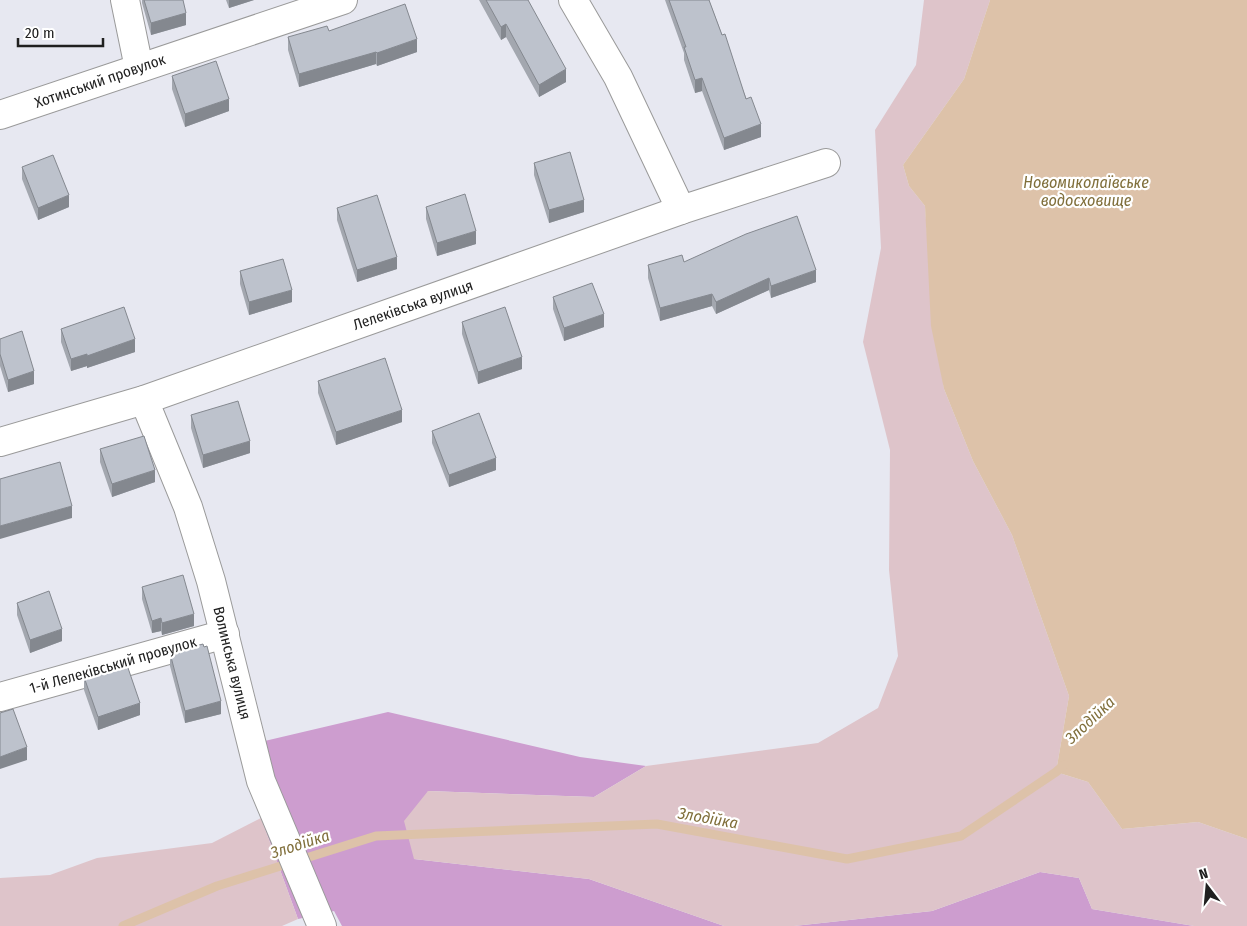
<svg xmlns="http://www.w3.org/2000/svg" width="1247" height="926" font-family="'Fira Sans Condensed',sans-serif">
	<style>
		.forest { fill: #cd9dcf }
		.wetland { fill: #dec4ca }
		.water { fill: #ddc2a9 }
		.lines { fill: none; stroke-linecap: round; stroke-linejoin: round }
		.stream { stroke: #ddc2a9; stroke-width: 9 }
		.minor-casing { stroke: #9a9a9a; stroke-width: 30 }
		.minor { stroke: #fff; stroke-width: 28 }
		.wall { fill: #a3a7af }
		.shaded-wall { fill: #84888f }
		.building { fill: #bdc2cc; stroke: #84888f }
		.labels { text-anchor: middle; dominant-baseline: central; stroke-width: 4.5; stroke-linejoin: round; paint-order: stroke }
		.street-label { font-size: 15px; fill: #202020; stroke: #fff }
		.water-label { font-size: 16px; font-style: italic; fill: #806f3b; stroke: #fff }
	</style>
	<rect width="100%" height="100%" fill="#e7e8f1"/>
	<g class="forest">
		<path d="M 388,712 L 580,757 L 646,766 L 594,797 L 428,791 L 414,859 L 589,879 L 724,926 L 342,926 L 334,911 L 298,919 L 261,818 L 239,747 Z"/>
		<path d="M 1040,872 L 1079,878 L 1092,909 L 1194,926 L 794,926 L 932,911 Z"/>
	</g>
	<g class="wetland">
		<path d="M 924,0 L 990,0 L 964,79 L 903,165 L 909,186 L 925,206 L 928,248 L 944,389 L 973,461 L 1012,535 L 1069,696 L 1056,772 L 1088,782 L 1122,829 L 1198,822 L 1247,839 L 1247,926 L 1194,926 L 1092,909 L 1079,878 L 1040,872 L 932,911 L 794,926 L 724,926 L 589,879 L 414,859 L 404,821 L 428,791 L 594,797 L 646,766 L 818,743 L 878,708 L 898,656 L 889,570 L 890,450 L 863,342 L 881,248 L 875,130 L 916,65 Z"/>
		<path d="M 261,818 L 298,919 L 282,926 L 0,926 L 0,878 L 50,875 L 97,858 L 212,843 Z"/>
	</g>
	<path class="water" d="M 990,0 L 1247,0 L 1247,839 L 1198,822 L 1122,829 L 1088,782 L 1056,772 L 1069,696 L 1012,535 L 973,461 L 944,389 L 931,326 L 925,206 L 909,186 L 903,165 L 964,79 Z"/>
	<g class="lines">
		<path class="stream" d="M 123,926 L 217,886 L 376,836 L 657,824 L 847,859 L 961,836 L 1056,772 L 1064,765"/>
		<g class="minor-casing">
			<g id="minor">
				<path d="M 125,0 L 139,68"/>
				<path d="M 573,0 L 618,77 L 681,210"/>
				<path d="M 0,115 L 343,0"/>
				<path d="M 144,400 L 188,507 L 211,581 L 261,781 L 322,926"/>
				<path d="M 0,442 L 144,400 L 681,210 L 826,163"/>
				<path d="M 0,697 L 225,634"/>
			</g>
		</g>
		<use href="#minor" class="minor"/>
	</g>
	<g class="wall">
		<path d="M 142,0 L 183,0 L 186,25 L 151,35 L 142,3 Z"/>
		<path d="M 226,0 L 254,0 L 229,8 Z"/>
		<path d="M 479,0 L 528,0 L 566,82 L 539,97 L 506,37 L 501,40 Z"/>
		<path d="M 665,0 L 709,0 L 761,137 L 724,150 L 702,91 L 695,93 L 684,60 L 684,53 Z"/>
		<path d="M 329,31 L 417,52 L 377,66 L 376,64 L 299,87 L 288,50 L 288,37 Z"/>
		<path d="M 172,76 L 229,111 L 185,127 L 172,89 Z"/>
		<path d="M 534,163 L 584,212 L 549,223 L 534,175 Z"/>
		<path d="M 22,167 L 69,207 L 38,220 L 22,179 Z"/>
		<path d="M 426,207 L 476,244 L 437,256 L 426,219 Z"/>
		<path d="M 337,208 L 397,269 L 357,282 L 337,220 Z"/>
		<path d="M 684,262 L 816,282 L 771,298 L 769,290 L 716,314 L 712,306 L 660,321 L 648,278 L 648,265 Z"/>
		<path d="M 240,271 L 292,302 L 249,315 L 240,284 Z"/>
		<path d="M 553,297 L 604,327 L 564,341 L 553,309 Z"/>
		<path d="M 462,322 L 522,369 L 478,384 L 462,334 Z"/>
		<path d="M 61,329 L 135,352 L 87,368 L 87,366 L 71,371 L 61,342 Z"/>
		<path d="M 0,339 L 34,384 L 8,392 L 0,366 Z"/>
		<path d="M 318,381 L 402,422 L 336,445 L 318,393 Z"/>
		<path d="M 191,415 L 250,453 L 203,468 L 191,428 Z"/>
		<path d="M 432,431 L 496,470 L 449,487 L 432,443 Z"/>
		<path d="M 100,449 L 155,482 L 112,497 L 100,462 Z"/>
		<path d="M 142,587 L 194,626 L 162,635 L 161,631 L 152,633 L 142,599 Z"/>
		<path d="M 17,603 L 62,641 L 30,653 L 17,615 Z"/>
		<path d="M 170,653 L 221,714 L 185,723 L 170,666 Z"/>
		<path d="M 84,677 L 140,715 L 98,730 L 84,690 Z"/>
	</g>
	<g class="shaded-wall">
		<path d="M 229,0 L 254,0 L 229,8 Z"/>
		<path d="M 186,13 L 186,25 L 151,35 L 151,23 Z"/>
		<path d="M 506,24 L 506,37 L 501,40 L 501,27 Z"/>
		<path d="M 417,39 L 417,52 L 377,66 L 377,53 Z"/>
		<path d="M 376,52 L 376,64 L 299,87 L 299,74 Z"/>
		<path d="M 566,69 L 566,82 L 539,97 L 539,85 Z"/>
		<path d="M 702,78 L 702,91 L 695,93 L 695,80 Z"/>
		<path d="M 229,99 L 229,111 L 185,127 L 185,114 Z"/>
		<path d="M 761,124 L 761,137 L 724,150 L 724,138 Z"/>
		<path d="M 69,195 L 69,207 L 38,220 L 38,208 Z"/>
		<path d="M 584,200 L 584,212 L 549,223 L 549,210 Z"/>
		<path d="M 476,231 L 476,244 L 437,256 L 437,243 Z"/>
		<path d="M 397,257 L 397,269 L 357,282 L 357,270 Z"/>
		<path d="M 816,270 L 816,282 L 771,298 L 771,286 Z"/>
		<path d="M 769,278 L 769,290 L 716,314 L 716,302 Z"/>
		<path d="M 292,290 L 292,302 L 249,315 L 249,302 Z"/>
		<path d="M 712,294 L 712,306 L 660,321 L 660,308 Z"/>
		<path d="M 604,314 L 604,327 L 564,341 L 564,328 Z"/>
		<path d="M 135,339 L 135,352 L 87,368 L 87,356 Z"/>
		<path d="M 87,354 L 87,366 L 71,371 L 71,359 Z"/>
		<path d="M 522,357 L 522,369 L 478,384 L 478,372 Z"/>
		<path d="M 34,371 L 34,384 L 8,392 L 8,380 Z"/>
		<path d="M 402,410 L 402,422 L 336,445 L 336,432 Z"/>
		<path d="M 250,441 L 250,453 L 203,468 L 203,455 Z"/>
		<path d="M 496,458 L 496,470 L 449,487 L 449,475 Z"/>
		<path d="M 155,470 L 155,482 L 112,497 L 112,484 Z"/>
		<path d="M 72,506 L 72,518 L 0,539 L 0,526 Z"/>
		<path d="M 194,614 L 194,626 L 162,635 L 162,623 Z"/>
		<path d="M 161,618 L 161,631 L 152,633 L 152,621 Z"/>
		<path d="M 62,629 L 62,641 L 30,653 L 30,640 Z"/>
		<path d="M 221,701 L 221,714 L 185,723 L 185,711 Z"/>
		<path d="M 140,703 L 140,715 L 98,730 L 98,717 Z"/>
		<path d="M 27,747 L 27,760 L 0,769 L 0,757 Z"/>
	</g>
	<g class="building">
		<path d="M 144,0 L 183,0 L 186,13 L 151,23 Z"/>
		<path d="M 486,0 L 528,0 L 566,69 L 539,85 L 506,24 L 501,27 Z"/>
		<path d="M 669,0 L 709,0 L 722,35 L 725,34 L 746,99 L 751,97 L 761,124 L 724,138 L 702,78 L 695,80 L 684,47 L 686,47 Z"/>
		<path d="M 405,4 L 417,39 L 377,53 L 376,52 L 299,74 L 288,37 L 327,26 L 329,31 Z"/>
		<path d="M 216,61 L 229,99 L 185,114 L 172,76 Z"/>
		<path d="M 570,152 L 584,200 L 549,210 L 534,163 Z"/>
		<path d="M 53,155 L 69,195 L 38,208 L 22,167 Z"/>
		<path d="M 465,194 L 476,231 L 437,243 L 426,207 Z"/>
		<path d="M 377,195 L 397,257 L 357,270 L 337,208 Z"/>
		<path d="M 797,216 L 816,270 L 771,286 L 769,278 L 716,302 L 712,294 L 660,308 L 648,265 L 682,255 L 684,262 L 746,234 Z"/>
		<path d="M 283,259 L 292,290 L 249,302 L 240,271 Z"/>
		<path d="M 592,283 L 604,314 L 564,328 L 553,297 Z"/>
		<path d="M 124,307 L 135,339 L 87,356 L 87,354 L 71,359 L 61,329 Z"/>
		<path d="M 505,307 L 522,357 L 478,372 L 462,322 Z"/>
		<path d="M 22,331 L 34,371 L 8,380 L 0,354 L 0,339 Z"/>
		<path d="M 385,358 L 402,410 L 336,432 L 318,381 Z"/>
		<path d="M 238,401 L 250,441 L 203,455 L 191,415 Z"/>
		<path d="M 479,413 L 496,458 L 449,475 L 432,431 Z"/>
		<path d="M 144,436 L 155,470 L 112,484 L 100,449 Z"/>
		<path d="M 60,462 L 72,506 L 0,526 L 0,479 Z"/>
		<path d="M 183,575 L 194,614 L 162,623 L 161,618 L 152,621 L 142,587 Z"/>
		<path d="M 49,591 L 62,629 L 30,640 L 17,603 Z"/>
		<path d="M 203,644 L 204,647 L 207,646 L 221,701 L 185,711 L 170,653 Z"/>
		<path d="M 127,665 L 140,703 L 98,717 L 84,677 Z"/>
		<path d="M 13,709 L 27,747 L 0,757 L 0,713 Z"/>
	</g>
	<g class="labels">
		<g class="street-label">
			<text transform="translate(100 81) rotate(-19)">Хотинський провулок</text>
			<text transform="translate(413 305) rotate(-19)">Лелеківська вулиця</text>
			<text transform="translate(232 663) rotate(76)">Волинська вулиця</text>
			<text transform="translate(113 665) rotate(-16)">1-й Лелеківський провулок</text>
		</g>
		<g class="water-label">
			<text x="1086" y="182">Новомиколаївське<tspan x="1086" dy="18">водосховище</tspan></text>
			<text transform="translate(1090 720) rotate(-43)">Злодійка</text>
			<text transform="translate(708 818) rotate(10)">Злодійка</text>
			<text transform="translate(300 844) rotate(-18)">Злодійка</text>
		</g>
	</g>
	<g transform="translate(1207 886) rotate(344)" stroke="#ffffff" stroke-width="4" paint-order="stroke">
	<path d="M0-4L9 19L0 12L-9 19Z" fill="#202020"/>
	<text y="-8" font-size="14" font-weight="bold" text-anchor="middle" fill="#202020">N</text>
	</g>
	<path d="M18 38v8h85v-8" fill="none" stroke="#202020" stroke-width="2.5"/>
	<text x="25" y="38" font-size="15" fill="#202020" stroke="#ffffff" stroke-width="4" paint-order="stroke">20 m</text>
</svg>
